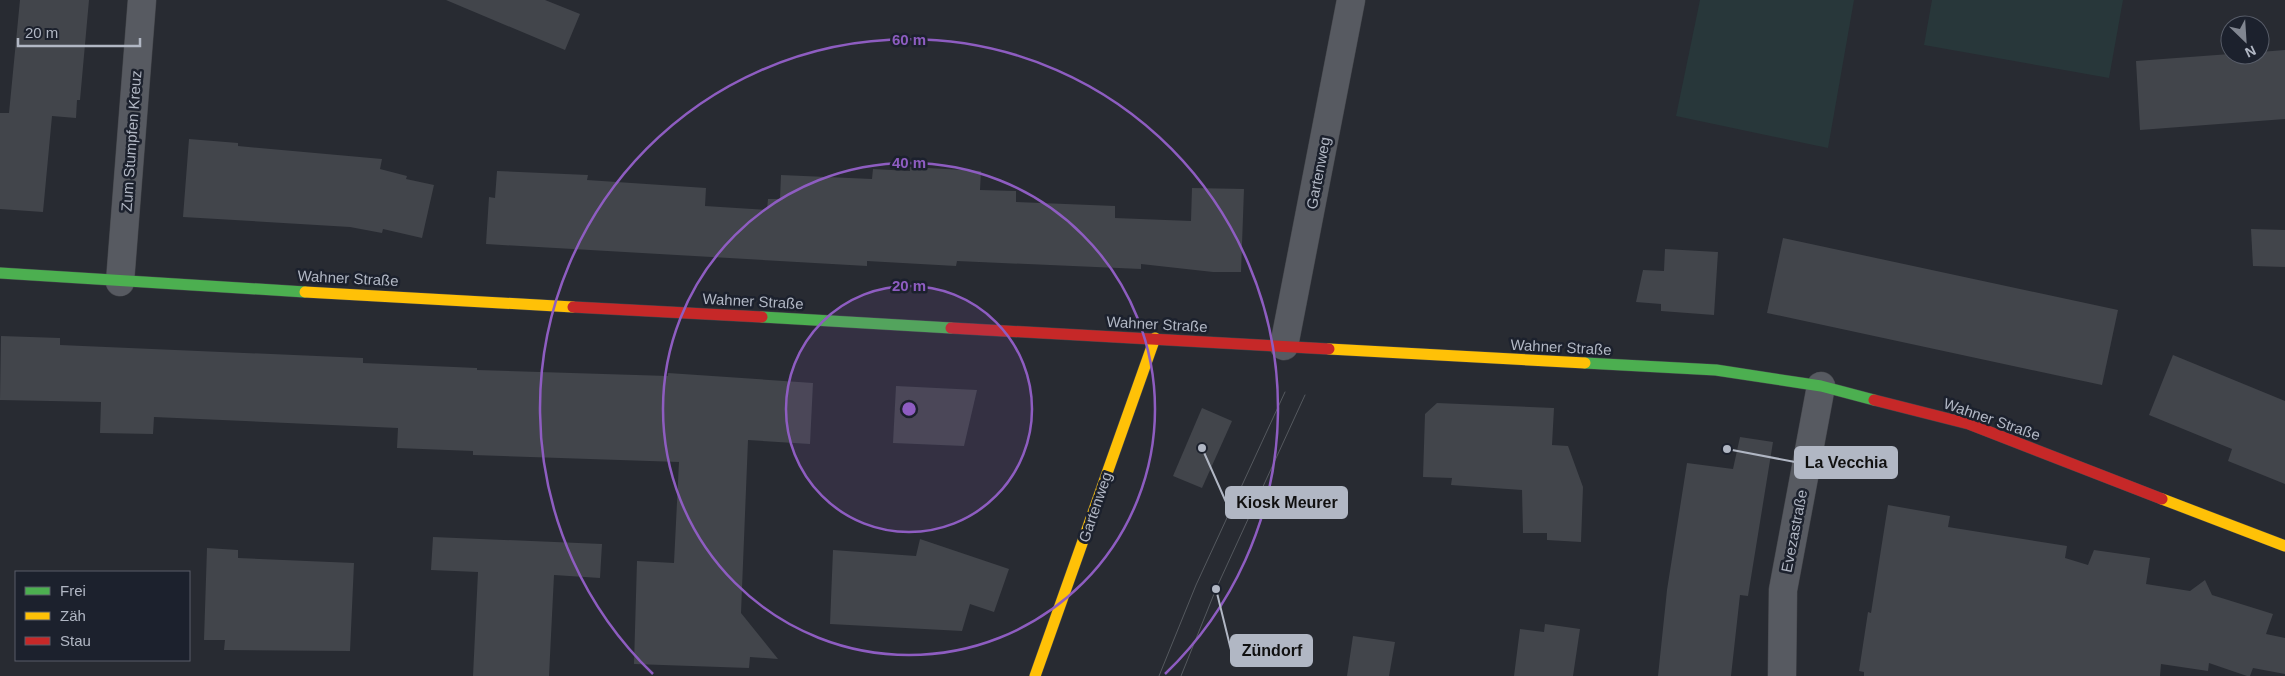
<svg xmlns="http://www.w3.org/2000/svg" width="2285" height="676" font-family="Arial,sans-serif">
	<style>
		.green { fill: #28373a }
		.building { fill: #42454b }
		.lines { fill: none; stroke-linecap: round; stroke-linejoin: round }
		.street-casing { stroke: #44464b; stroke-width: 29 }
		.fast-casing { stroke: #44464b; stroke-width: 12 }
		.slow-casing { stroke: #44464b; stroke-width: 12 }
		.jam-casing { stroke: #44464b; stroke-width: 12 }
		.street { stroke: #575a61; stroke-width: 28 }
		.fast { stroke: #4caf50; stroke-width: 11 }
		.slow { stroke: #ffc107; stroke-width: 11 }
		.jam { stroke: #c62828; stroke-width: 11 }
		.tram { stroke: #55595f; stroke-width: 1 }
		.ring { fill: none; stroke: #8e5dc1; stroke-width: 2.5 }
		.labels { text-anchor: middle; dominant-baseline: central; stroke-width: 5; stroke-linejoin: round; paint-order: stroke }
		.street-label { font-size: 15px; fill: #b1b7c4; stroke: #1c212d }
		.centre { fill: #8e5dc1; stroke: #1c212d; stroke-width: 2.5 }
		.ring-label { font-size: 15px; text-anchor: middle; font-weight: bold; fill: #8e5dc1; stroke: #1c212d; stroke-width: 5; stroke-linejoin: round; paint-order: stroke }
		.leader { fill: none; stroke: #b1b7c4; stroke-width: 2 }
		.callout-dot { fill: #b1b7c4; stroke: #1c212d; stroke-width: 2 }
		.callout { fill: #b1b7c4; stroke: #b1b7c4; stroke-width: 2 }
		.callout-label { font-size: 16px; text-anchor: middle; font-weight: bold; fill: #111 }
	</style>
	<rect width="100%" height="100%" fill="#282b32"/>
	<g class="green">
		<path d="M 1700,0 L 1854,0 L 1828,148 L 1676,116 Z"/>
		<path d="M 1932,0 L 2123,0 L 2109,78 L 1924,45 Z"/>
	</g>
	<g class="building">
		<path d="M 20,0 L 89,0 L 80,100 L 77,100 L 76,118 L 52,116 L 43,212 L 0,209 L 0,113 L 9,113 Z"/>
		<path d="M 446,0 L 545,0 L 580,14 L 565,50 Z"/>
		<path d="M 2285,50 L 2285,119 L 2140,130 L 2136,61 L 2230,54 L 2260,55 L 2260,52 Z"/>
		<path d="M 189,139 L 238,143 L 238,146 L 382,159 L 380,169 L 407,176 L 406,179 L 434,185 L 422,238 L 383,229 L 382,233 L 350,227 L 183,217 Z"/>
		<path d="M 910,167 L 981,171 L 980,190 L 1016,191 L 1016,202 L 1115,206 L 1115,218 L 1191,221 L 1192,188 L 1244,189 L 1241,272 L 1213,272 L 1141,264 L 1141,269 L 957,261 L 956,266 L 867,261 L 867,266 L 486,244 L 489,197 L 495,198 L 497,171 L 588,175 L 587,180 L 706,188 L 705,206 L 767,210 L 768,199 L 780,199 L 781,175 L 872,179 L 873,169 L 910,171 Z"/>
		<path d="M 2251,229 L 2285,230 L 2285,267 L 2253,266 Z"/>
		<path d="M 1783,238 L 2118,310 L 2102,385 L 1767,313 Z"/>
		<path d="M 1665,249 L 1718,252 L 1714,315 L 1661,311 L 1661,304 L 1636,302 L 1643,270 L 1664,271 Z"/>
		<path d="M 1,336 L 60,338 L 60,345 L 363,358 L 363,363 L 477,368 L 477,370 L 668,376 L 668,373 L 813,383 L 810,444 L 748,440 L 741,613 L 778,659 L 750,657 L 749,668 L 634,664 L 637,561 L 674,563 L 679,462 L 473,455 L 473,451 L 397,448 L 398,428 L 154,417 L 153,434 L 100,433 L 101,402 L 0,400 Z"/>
		<path d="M 2173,355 L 2285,401 L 2285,484 L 2228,461 L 2232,449 L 2149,415 Z"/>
		<path d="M 896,386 L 977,390 L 964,446 L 893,443 Z"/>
		<path d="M 1437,403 L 1554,408 L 1552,445 L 1568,446 L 1583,487 L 1581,542 L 1547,540 L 1547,533 L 1523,533 L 1522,490 L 1451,485 L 1452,478 L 1423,477 L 1425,414 Z"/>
		<path d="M 1202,408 L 1232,421 L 1202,488 L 1173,476 Z"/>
		<path d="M 1740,437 L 1773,442 L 1748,596 L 1740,595 L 1731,676 L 1658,676 L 1667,590 L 1687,463 L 1733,469 Z"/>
		<path d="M 1888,505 L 1950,516 L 1948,527 L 2067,546 L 2065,558 L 2088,565 L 2094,550 L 2150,558 L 2146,584 L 2190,591 L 2205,580 L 2212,595 L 2273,614 L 2266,634 L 2285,638 L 2285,674 L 2253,668 L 2250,676 L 2247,676 L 2209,663 L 2208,671 L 2161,664 L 2160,676 L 1864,676 L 1864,672 L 1859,671 L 1868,612 L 1871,613 Z"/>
		<path d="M 433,537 L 602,544 L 600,578 L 554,575 L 549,676 L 473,676 L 478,572 L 431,570 Z"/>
		<path d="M 920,539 L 1009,569 L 994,612 L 970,604 L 962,631 L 830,624 L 833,550 L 916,556 Z"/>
		<path d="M 207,548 L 238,550 L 238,558 L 354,563 L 350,651 L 224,650 L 225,640 L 204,640 Z"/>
		<path d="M 1545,624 L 1580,629 L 1573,676 L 1514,676 L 1520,629 L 1544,632 Z"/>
		<path d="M 1353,636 L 1395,642 L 1389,676 L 1347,676 Z"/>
	</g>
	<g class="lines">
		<g class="street-casing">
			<g id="street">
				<path d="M 120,282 L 142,0"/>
				<path d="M 1284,346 L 1351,0"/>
				<path d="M 1782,676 L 1783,590 L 1821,386"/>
			</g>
		</g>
		<g class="fast-casing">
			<g id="fast">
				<path d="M 0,273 L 305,292"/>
				<path d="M 762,317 L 951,328"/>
				<path d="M 1585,363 L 1716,370 L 1821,386 L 1874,400"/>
			</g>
		</g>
		<g class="slow-casing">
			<g id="slow">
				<path d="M 305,292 L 573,307"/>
				<path d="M 1329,349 L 1585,363"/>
				<path d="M 2162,499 L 2285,546"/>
				<path d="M 1035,676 L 1155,338"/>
			</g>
		</g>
		<g class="jam-casing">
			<g id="jam">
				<path d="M 573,307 L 762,317"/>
				<path d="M 951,328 L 1329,349"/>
				<path d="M 1874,400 L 1969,424 L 2162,499"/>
			</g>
		</g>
		<use href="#street" class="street"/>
		<use href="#fast" class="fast"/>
		<use href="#slow" class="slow"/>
		<use href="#jam" class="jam"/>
		<g class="tram">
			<path d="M 1159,676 L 1196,585 L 1285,392"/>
			<path d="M 1181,676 L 1216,589 L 1305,395"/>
		</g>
	</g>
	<circle cx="909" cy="409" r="123" fill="#8e5dc1" fill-opacity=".12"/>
	<g class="ring">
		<circle cx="909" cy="409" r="123"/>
		<circle cx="909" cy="409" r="246"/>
		<path d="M653 674A369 369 0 1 1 1165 674"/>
	</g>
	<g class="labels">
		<g class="street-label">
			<text transform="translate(131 141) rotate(-86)">Zum Stumpfen Kreuz</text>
			<text transform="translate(1318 173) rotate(-79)">Gartenweg</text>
			<text transform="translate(348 278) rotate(3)">Wahner Straße</text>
			<text transform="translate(753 301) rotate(3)">Wahner Straße</text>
			<text transform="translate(1157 324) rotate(3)">Wahner Straße</text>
			<text transform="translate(1561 347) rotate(3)">Wahner Straße</text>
			<text transform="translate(1992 419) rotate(19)">Wahner Straße</text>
			<text transform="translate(1095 507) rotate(-71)">Gartenweg</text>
			<text transform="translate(1794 531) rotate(-79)">Evezastraße</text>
		</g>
	</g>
	<circle cx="909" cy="409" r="8" class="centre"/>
	<g class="ring-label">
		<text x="909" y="45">60 m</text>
		<text x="909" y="168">40 m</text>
		<text x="909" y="291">20 m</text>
	</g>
	<path class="leader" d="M1727 449L1795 462M1202 448L1226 502M1216 589L1231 650"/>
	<g class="callout-dot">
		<circle cx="1727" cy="449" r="5"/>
		<circle cx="1202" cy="448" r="5"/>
		<circle cx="1216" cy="589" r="5"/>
	</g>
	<g class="callout">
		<rect x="1795" y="447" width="102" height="31" rx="5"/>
		<rect x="1226" y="487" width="121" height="31" rx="5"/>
		<rect x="1231" y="635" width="81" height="31" rx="5"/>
	</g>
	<g class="callout-label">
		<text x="1846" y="468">La Vecchia</text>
		<text x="1287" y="508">Kiosk Meurer</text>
		<text x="1272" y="656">Zündorf</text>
	</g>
	<rect x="15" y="571" width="175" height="90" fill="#1c212d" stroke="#585d69"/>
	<rect x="25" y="587" width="25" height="8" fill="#4caf50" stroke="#585d69"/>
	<text x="60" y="596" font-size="15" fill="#b1b7c4">Frei</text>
	<rect x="25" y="612" width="25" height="8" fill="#ffc107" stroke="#585d69"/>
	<text x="60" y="621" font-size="15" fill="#b1b7c4">Zäh</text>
	<rect x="25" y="637" width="25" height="8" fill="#c62828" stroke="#585d69"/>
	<text x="60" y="646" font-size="15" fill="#b1b7c4">Stau</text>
	<g transform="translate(2245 40) rotate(155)"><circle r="24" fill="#1c212d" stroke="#585d69"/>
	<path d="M0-4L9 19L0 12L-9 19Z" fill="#818691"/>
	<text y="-8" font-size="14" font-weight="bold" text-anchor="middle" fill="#b1b7c4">N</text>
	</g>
	<path d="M18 38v8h122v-8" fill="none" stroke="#b1b7c4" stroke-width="2.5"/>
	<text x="25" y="38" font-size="15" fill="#b1b7c4" stroke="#1c212d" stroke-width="4" paint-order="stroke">20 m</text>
</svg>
